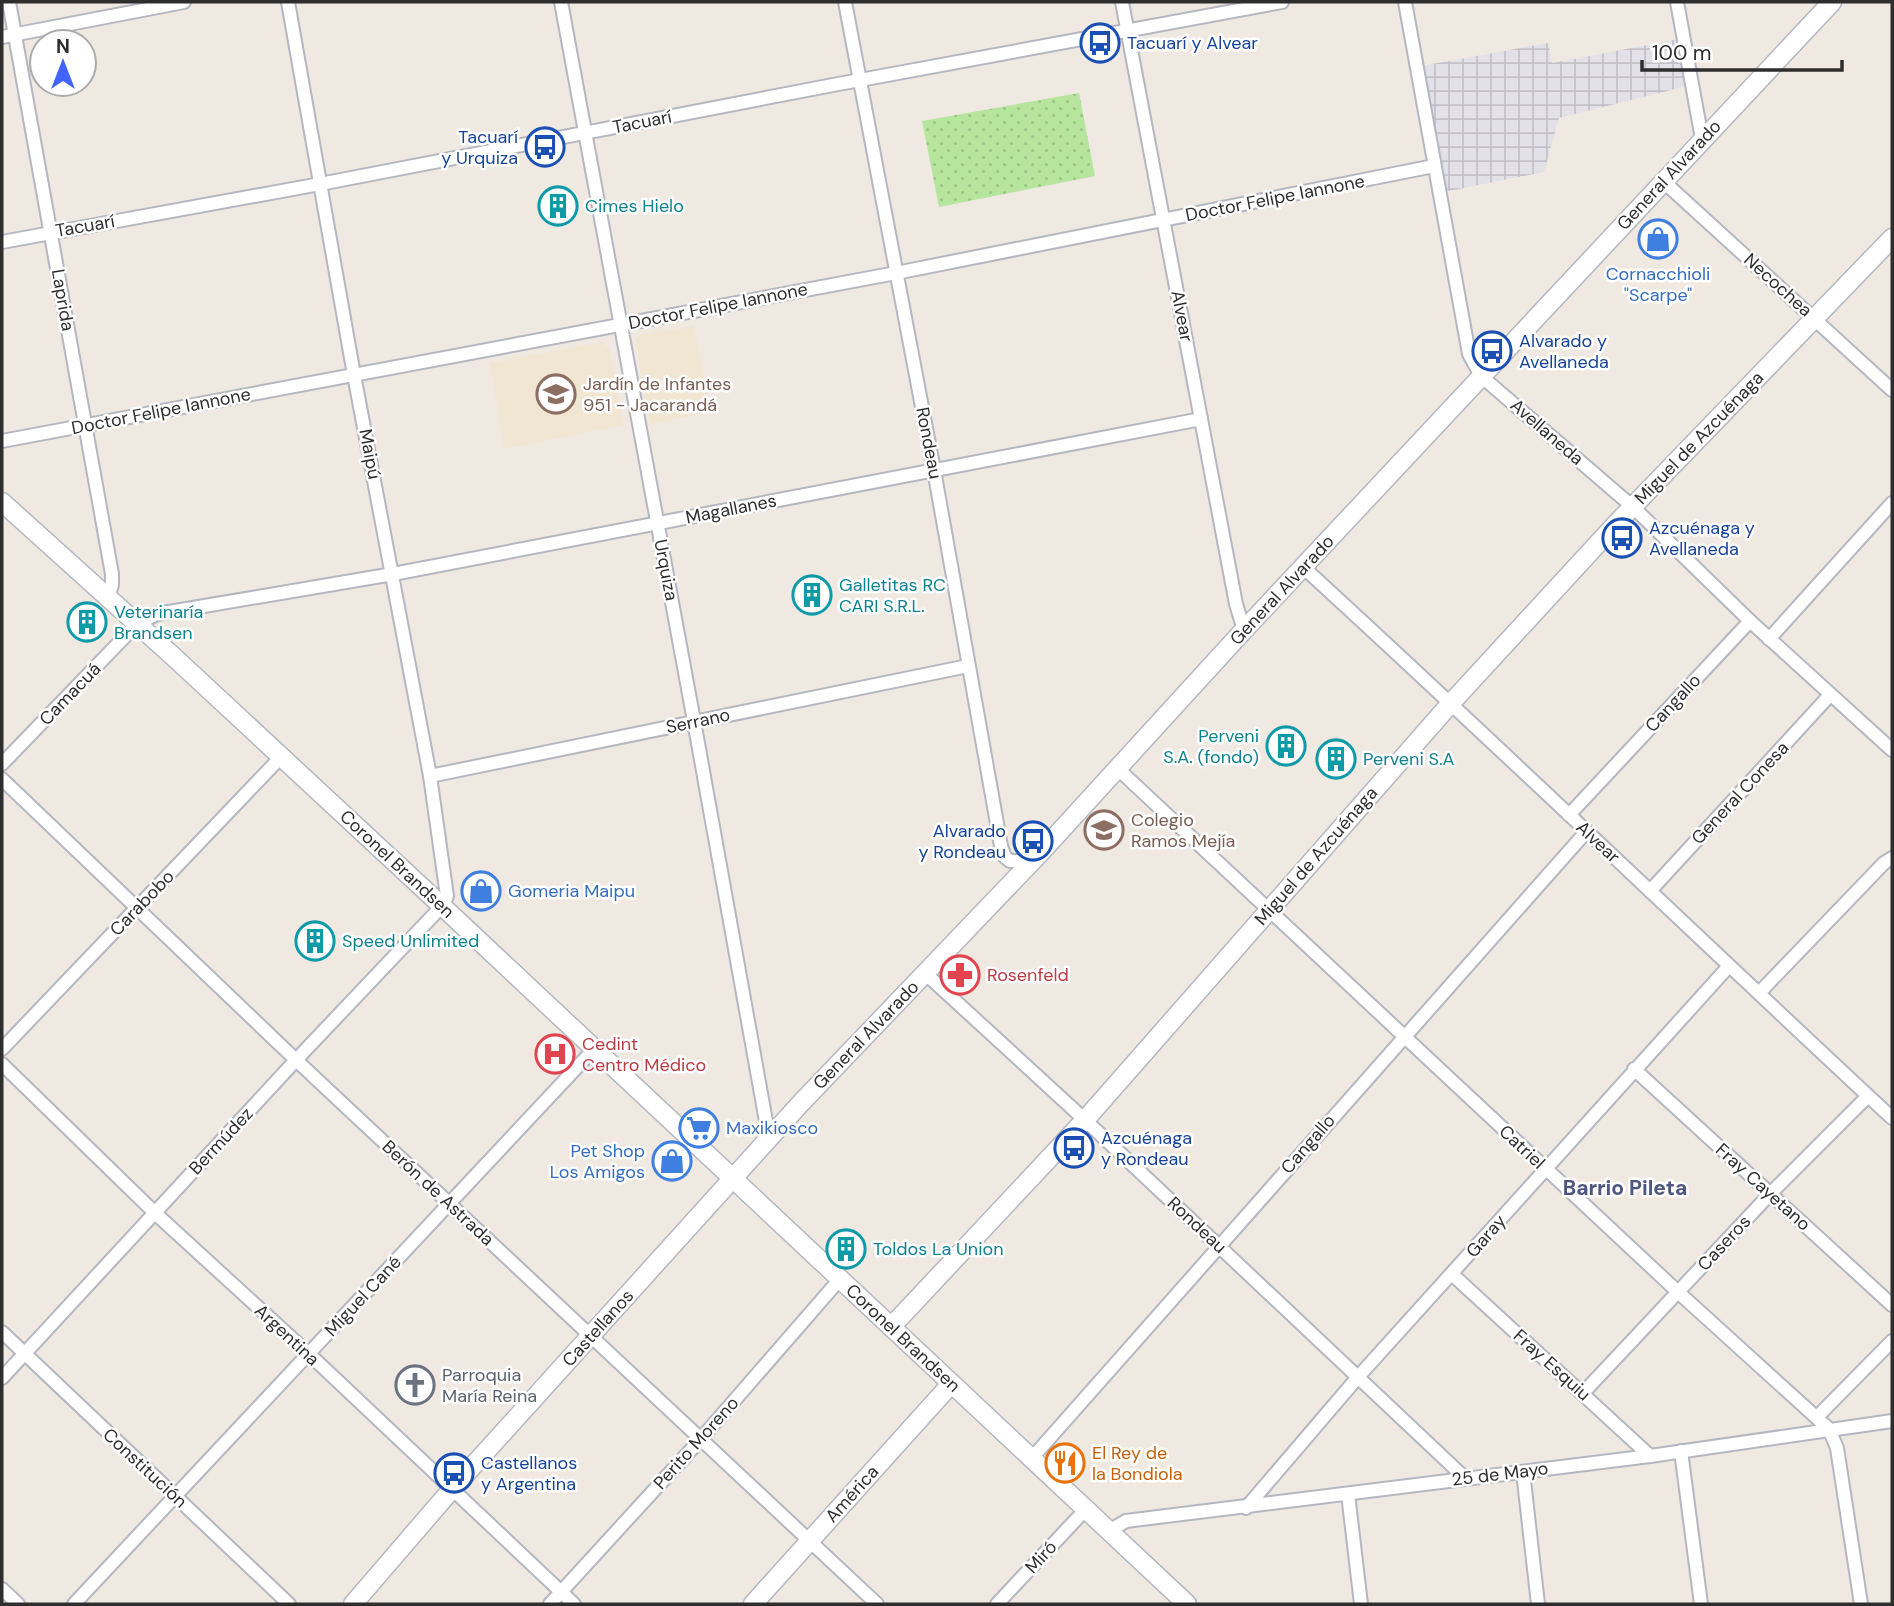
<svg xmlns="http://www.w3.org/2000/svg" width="1894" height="1606" font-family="'DM Sans',sans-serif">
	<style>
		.industrial { fill: url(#industrial-grid) }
		.education { fill: #f0e6d1 }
		.grass { fill: url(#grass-dots) }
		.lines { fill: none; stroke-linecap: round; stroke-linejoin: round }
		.street-casing { stroke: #b4b7c1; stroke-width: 16 }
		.secondary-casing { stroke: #b4b7c1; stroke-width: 21 }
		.street { stroke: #fff; stroke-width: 12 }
		.secondary { stroke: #fff; stroke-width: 18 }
		.labels { text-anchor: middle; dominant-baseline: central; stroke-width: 5; stroke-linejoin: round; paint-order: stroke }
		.transit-label { font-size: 18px; fill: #164399; stroke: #fff; text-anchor: start }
		.street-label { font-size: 18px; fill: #2e2e2e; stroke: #fff }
		.culture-label { font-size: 18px; fill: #0d838f; stroke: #fff; text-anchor: start }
		.shop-label { font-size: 18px; fill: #366cbe; stroke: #fff; text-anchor: start }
		.education-label { font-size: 18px; fill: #785e54; stroke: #fff; text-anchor: start }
		.health-label { font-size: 18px; fill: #be3a42; stroke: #fff; text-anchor: start }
		.worship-label { font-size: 18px; fill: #5b616d; stroke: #fff; text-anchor: start }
		.food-label { font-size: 18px; fill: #c56008; stroke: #fff; text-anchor: start }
		.quarter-label { font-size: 21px; font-weight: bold; fill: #4d5680; stroke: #fff }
	</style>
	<defs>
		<pattern id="industrial-grid" width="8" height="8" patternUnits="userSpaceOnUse" patternTransform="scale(1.75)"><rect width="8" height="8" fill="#e3e1e8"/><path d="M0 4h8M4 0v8" fill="none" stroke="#c3c1c7"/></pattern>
		<pattern id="grass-dots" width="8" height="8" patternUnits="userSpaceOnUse" patternTransform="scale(1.75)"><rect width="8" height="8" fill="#b6e59e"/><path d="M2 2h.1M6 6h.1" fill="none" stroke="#9dc588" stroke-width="1.8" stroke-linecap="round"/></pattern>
	</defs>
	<rect width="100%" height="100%" fill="#efe9e1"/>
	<path class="industrial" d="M 1679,39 L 1687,86 L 1559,118 L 1544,172 L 1444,192 L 1421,66 L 1548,43 L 1552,63 Z"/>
	<g class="education">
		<path d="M 694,326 L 711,412 L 650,424 L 636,340 L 639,335 Z"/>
		<path d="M 602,342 L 609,348 L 623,425 L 504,449 L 490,363 Z"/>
	</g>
	<path class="grass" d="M 1079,93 L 1095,176 L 939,207 L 922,121 Z"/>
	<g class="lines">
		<g class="street-casing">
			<g id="street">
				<path d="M 9,2 L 112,574 L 112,585 L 108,598"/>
				<path d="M 561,2 L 694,721 L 769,1138"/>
				<path d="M 845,2 L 934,470 L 1001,846 L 1005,857 L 1010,861 L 1032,861"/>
				<path d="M 1122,2 L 1236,604 L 1244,630"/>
				<path d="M 1405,2 L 1469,354 L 1481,376 L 1633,507 L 1750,621 L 1892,750"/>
				<path d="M 1677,2 L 1702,139"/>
				<path d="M 2,37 L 184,2"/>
				<path d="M 1663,181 L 1892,390"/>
				<path d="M 2,242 L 320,184 L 833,85 L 1282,2"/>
				<path d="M 2,441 L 896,273 L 1434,166"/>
				<path d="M 1303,567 C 1502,749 1695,935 1892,1118"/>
				<path d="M 1769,639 L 1892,503"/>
				<path d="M 2,764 L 137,624 L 157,614 L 393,574 L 1201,419"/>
				<path d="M 1117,768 L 1678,1292 L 1829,1429 L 1837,1448 L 1861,1604"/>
				<path d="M 430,776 L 968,666"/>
				<path d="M 2,779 L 296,1060 L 877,1604"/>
				<path d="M 1569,815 L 1750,621"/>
				<path d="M 1650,891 L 1830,695"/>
				<path d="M 926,974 L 1085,1120 L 1466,1479"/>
				<path d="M 1759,993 L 1884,863 L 1892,858"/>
				<path d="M 2,1049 L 281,757"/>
				<path d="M 2,1064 L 155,1213 L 309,1354 L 574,1604"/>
				<path d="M 1634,1069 L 1892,1305"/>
				<path d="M 1453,1275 L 1650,1456"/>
				<path d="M 2,1332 L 289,1604"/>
				<path d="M 2,1378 L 296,1060 L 442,906 L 447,896 L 430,776 L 354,375 L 288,2"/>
				<path d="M 1583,1393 L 1770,1194 L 1868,1096"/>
				<path d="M 1817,1417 L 1892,1341"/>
				<path d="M 1681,1451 L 1701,1604"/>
				<path d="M 1032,1458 L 1586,832"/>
				<path d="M 1523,1472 L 1538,1604"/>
				<path d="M 1348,1494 L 1361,1604"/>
				<path d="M 1246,1508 L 1358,1377 L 1729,966"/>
				<path d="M 1109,1531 L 1126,1521 L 1650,1456 L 1892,1421"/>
				<path d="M 2,1589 L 18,1604"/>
				<path d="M 74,1604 L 595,1048"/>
				<path d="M 550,1604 L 700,1440 L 840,1279"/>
				<path d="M 997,1604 L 1085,1510"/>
			</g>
		</g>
		<g class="secondary-casing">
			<g id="secondary">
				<path d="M 2,502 L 176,659 L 442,906 L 1187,1604"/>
				<path d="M 891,1327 L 1085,1120 L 1451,703 L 1614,526 L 1892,238"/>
				<path d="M 353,1604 L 452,1489 L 800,1104 L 1042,851 L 1244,630 L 1832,2"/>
				<path d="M 753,1604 L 951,1384"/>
			</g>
		</g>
		<use href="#street" class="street"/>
		<use href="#secondary" class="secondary"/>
	</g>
	<defs>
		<g id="bus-ring" transform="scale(2.0125)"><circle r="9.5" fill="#fff" stroke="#1a4fb4" stroke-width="1.5"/><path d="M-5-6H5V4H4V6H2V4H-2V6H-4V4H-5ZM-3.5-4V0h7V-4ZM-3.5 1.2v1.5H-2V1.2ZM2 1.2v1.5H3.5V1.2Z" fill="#1a4fb4"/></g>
		<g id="building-ring" transform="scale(2.0125)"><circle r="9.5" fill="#fff" stroke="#0f9aa8" stroke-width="1.5"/><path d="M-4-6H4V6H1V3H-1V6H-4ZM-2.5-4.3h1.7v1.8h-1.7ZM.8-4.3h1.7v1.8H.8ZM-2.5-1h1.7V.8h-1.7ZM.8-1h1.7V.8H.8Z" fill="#0f9aa8"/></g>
		<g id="shop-ring" transform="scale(2.0125)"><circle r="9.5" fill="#fff" stroke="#3f7fe0" stroke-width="1.5"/><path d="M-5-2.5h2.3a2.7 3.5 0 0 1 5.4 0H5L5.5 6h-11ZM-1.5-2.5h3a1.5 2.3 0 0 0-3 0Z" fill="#3f7fe0"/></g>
		<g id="school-ring" transform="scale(2.0125)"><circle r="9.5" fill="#fff" stroke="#8d6e63" stroke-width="1.5"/><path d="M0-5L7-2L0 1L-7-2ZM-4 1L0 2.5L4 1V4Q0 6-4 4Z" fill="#8d6e63"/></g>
		<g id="pharmacy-ring" transform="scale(2.0125)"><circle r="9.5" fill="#fff" stroke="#e0444e" stroke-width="1.5"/><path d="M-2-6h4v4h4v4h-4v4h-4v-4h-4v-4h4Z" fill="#e0444e"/></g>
		<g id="hospital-ring" transform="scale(2.0125)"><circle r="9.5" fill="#fff" stroke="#e0444e" stroke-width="1.5"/><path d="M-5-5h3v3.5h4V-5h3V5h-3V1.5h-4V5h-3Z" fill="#e0444e"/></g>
		<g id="supermarket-ring" transform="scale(2.0125)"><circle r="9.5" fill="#fff" stroke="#3f7fe0" stroke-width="1.5"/><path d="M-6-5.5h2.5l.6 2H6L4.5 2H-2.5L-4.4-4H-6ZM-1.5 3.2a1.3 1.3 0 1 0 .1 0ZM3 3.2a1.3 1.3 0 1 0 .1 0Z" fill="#3f7fe0"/></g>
		<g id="church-ring" transform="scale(2.0125)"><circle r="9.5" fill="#fff" stroke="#6b7280" stroke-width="1.5"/><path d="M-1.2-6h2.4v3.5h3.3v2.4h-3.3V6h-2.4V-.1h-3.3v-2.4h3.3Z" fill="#6b7280"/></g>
		<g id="restaurant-ring" transform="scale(2.0125)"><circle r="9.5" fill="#fff" stroke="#e8710a" stroke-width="1.5"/><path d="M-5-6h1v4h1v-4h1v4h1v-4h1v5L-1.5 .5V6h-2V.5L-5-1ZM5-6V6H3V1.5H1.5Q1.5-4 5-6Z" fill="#e8710a"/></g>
	</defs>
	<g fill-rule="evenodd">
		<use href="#bus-ring" x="1100" y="43"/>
		<use href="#bus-ring" x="545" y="147"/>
		<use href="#building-ring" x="558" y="206"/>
		<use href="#shop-ring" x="1658" y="239"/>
		<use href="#bus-ring" x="1492" y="351"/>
		<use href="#school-ring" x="556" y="394"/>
		<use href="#bus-ring" x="1622" y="538"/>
		<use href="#building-ring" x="812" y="595"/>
		<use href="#building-ring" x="87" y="622"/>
		<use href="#building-ring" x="1286" y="746"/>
		<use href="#building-ring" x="1336" y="759"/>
		<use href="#school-ring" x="1104" y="830"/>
		<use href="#bus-ring" x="1033" y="841"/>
		<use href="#shop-ring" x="481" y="891"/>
		<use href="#building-ring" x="315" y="941"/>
		<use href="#pharmacy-ring" x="960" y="975"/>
		<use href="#hospital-ring" x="555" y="1054"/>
		<use href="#supermarket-ring" x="699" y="1128"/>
		<use href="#bus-ring" x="1074" y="1148"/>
		<use href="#shop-ring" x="672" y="1161"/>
		<use href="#building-ring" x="846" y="1249"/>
		<use href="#church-ring" x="415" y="1385"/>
		<use href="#restaurant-ring" x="1065" y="1463"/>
		<use href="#bus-ring" x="454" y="1473"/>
	</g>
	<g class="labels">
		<g class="transit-label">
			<text x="1127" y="43">Tacuarí y Alvear</text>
			<text x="518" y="137" text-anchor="end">Tacuarí<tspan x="518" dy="21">y Urquiza</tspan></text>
			<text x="1519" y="341">Alvarado y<tspan x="1519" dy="21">Avellaneda</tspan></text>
			<text x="1649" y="528">Azcuénaga y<tspan x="1649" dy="21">Avellaneda</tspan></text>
			<text x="1006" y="831" text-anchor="end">Alvarado<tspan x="1006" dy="21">y Rondeau</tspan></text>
			<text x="1101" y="1138">Azcuénaga<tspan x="1101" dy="21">y Rondeau</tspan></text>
			<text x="481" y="1463">Castellanos<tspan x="481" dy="21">y Argentina</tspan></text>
		</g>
		<g class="street-label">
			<text transform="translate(642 122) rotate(-11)">Tacuarí</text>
			<text transform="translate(1669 175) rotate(-47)">General Alvarado</text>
			<text transform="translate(1275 198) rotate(-11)">Doctor Felipe Iannone</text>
			<text transform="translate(85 226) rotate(-10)">Tacuarí</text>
			<text transform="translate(1778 285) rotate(42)">Necochea</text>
			<text transform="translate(63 300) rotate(80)">Laprida</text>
			<text transform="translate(718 306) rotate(-11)">Doctor Felipe Iannone</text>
			<text transform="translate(1182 316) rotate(79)">Alvear</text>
			<text transform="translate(161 411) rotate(-11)">Doctor Felipe Iannone</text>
			<text transform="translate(1547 432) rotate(41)">Avellaneda</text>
			<text transform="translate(1699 438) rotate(-46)">Miguel de Azcuénaga</text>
			<text transform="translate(929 443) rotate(79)">Rondeau</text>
			<text transform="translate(370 454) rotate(79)">Maipú</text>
			<text transform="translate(731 509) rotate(-11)">Magallanes</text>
			<text transform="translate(666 570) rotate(79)">Urquiza</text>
			<text transform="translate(1282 590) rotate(-47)">General Alvarado</text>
			<text transform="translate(70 694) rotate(-46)">Camacuá</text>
			<text transform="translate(1673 703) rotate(-47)">Cangallo</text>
			<text transform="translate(698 721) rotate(-12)">Serrano</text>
			<text transform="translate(1740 793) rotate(-47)">General Conesa</text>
			<text transform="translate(1598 842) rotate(43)">Alvear</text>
			<text transform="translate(1316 856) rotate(-49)">Miguel de Azcuénaga</text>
			<text transform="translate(397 864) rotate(43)">Coronel Brandsen</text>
			<text transform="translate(142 903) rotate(-46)">Carabobo</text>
			<text transform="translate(866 1035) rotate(-46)">General Alvarado</text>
			<text transform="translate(221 1141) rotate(-47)">Bermúdez</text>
			<text transform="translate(1308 1144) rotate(-49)">Cangallo</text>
			<text transform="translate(1522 1147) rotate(43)">Catriel</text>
			<text transform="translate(1763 1187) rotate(42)">Fray Cayetano</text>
			<text transform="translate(438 1193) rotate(43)">Berón de Astrada</text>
			<text transform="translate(1197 1225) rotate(43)">Rondeau</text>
			<text transform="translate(1486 1236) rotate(-49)">Garay</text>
			<text transform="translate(1724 1243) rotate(-47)">Caseros</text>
			<text transform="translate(363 1296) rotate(-47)">Miguel Cané</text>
			<text transform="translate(598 1328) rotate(-48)">Castellanos</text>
			<text transform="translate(287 1335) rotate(43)">Argentina</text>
			<text transform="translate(903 1338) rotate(43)">Coronel Brandsen</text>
			<text transform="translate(1552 1365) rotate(42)">Fray Esquiu</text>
			<text transform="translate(696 1443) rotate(-48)">Perito Moreno</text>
			<text transform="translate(145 1468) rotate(43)">Constitución</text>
			<text transform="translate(1500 1474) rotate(-7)">25 de Mayo</text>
			<text transform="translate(852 1494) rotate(-48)">América</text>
			<text transform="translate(1041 1557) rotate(-47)">Miró</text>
		</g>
		<g class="culture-label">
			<text x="585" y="206">Cimes Hielo</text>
			<text x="839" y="585">Galletitas RC<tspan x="839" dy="21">CARI S.R.L.</tspan></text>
			<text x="114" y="612">Veterinaría<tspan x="114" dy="21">Brandsen</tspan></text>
			<text x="1259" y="736" text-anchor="end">Perveni<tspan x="1259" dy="21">S.A. (fondo)</tspan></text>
			<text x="1363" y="759">Perveni S.A</text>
			<text x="342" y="941">Speed Unlimited</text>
			<text x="873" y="1249">Toldos La Union</text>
		</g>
		<g class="shop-label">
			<text x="1658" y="274" text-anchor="middle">Cornacchioli<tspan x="1658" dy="21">"Scarpe"</tspan></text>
			<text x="508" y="891">Gomeria Maipu</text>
			<text x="726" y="1128">Maxikiosco</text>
			<text x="645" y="1151" text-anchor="end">Pet Shop<tspan x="645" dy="21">Los Amigos</tspan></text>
		</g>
		<g class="education-label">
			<text x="583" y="384">Jardín de Infantes<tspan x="583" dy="21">951 - Jacarandá</tspan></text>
			<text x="1131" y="820">Colegio<tspan x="1131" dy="21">Ramos Mejía</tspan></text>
		</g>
		<g class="health-label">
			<text x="987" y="975">Rosenfeld</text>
			<text x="582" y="1044">Cedint<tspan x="582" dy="21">Centro Médico</tspan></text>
		</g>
		<g class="worship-label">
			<text x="442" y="1375">Parroquia<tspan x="442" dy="21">María Reina</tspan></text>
		</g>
		<g class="food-label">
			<text x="1092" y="1453">El Rey de<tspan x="1092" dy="21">la Bondiola</tspan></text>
		</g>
		<g class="quarter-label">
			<text x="1625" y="1188">Barrio Pileta</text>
		</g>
	</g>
	<rect width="1894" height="1606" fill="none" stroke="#2e2e2e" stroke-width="7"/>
	<g transform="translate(63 63)"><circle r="33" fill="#ffffff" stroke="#ababab" stroke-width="2"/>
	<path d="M0-5L12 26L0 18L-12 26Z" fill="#4264fb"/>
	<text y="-10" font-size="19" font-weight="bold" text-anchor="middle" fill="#2e2e2e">N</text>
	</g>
	<path d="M1642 60v10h200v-10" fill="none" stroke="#2e2e2e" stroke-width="3.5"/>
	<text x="1652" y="60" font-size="21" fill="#2e2e2e" stroke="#ffffff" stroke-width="5" paint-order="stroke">100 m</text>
</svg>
